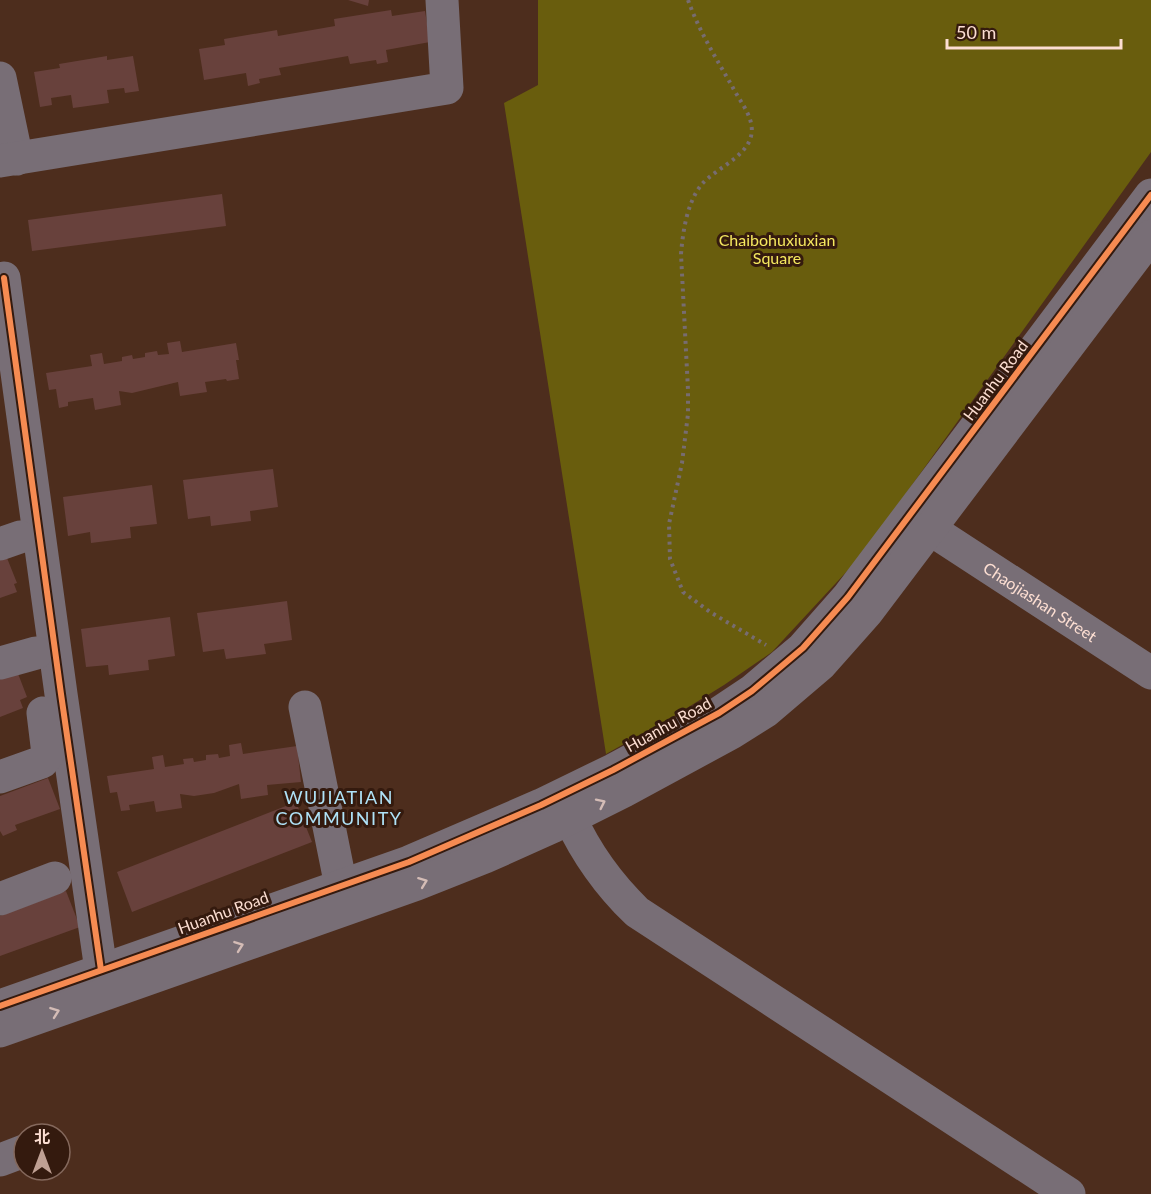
<svg xmlns="http://www.w3.org/2000/svg" width="1151" height="1194" font-family="Lato,'Noto Sans SC',sans-serif">
	<style>
		.green { fill: #695d0d }
		.building { fill: #68413c }
		.lines { fill: none; stroke-linecap: round; stroke-linejoin: round }
		.path { stroke: #776c70; stroke-width: 4; stroke-dasharray: 3 4.5; stroke-linecap: butt }
		.minor { stroke: #786e76; stroke-width: 33 }
		.cycleway-casing { stroke: #341a0e; stroke-width: 10 }
		.cycleway { stroke: #f68b52; stroke-width: 6 }
		.oneway { stroke: #d4bcb6 }
		.labels { text-anchor: middle; dominant-baseline: central; stroke-width: 6; stroke-linejoin: round; paint-order: stroke }
		.park-label { font-size: 16px; fill: #f5e85f; stroke: #341a0e }
		.street-label { font-size: 16px; fill: #fcded2; stroke: #341a0e }
		.neighbourhood-label { font-size: 18px; letter-spacing: 1.5px; fill: #afe2f7; stroke: #341a0e }
	</style>
	<rect width="100%" height="100%" fill="#4d2d1d"/>
	<path class="green" d="M 538,0 L 1151,0 L 1151,152 L 861,556 L 772,652 L 724,685 L 674,716 L 606,754 L 504,103 L 538,85 Z"/>
	<g class="building">
		<path d="M 348,0 L 369,0 L 368,6 Z"/>
		<path d="M 391,10 L 392,16 L 425,11 L 430,42 L 386,50 L 388,62 L 377,64 L 376,60 L 350,64 L 348,56 L 279,68 L 281,75 L 259,79 L 260,83 L 248,86 L 246,73 L 204,80 L 199,49 L 225,45 L 224,39 L 277,30 L 278,36 L 335,26 L 334,19 Z"/>
		<path d="M 107,56 L 107,60 L 133,56 L 139,91 L 125,93 L 124,88 L 107,90 L 109,103 L 73,108 L 71,95 L 51,98 L 52,105 L 40,107 L 34,72 L 60,68 L 59,64 Z"/>
		<path d="M 222,194 L 226,226 L 32,251 L 28,220 Z"/>
		<path d="M 180,341 L 182,352 L 236,343 L 239,360 L 236,360 L 239,379 L 227,381 L 226,379 L 205,382 L 207,392 L 180,396 L 178,382 L 132,393 L 119,391 L 121,405 L 95,410 L 93,398 L 68,402 L 68,406 L 59,408 L 56,389 L 49,390 L 46,373 L 92,366 L 90,355 L 102,353 L 104,364 L 122,361 L 122,357 L 132,355 L 133,359 L 145,357 L 145,353 L 157,351 L 158,355 L 169,354 L 167,343 Z"/>
		<path d="M 273,469 L 278,507 L 250,511 L 251,521 L 211,526 L 210,516 L 188,519 L 183,480 Z"/>
		<path d="M 152,485 L 157,524 L 130,527 L 131,538 L 91,543 L 90,532 L 68,536 L 63,497 Z"/>
		<path d="M 5,553 L 17,583 L 14,584 L 17,592 L 0,598 L 0,555 Z"/>
		<path d="M 287,601 L 292,640 L 264,644 L 266,654 L 226,659 L 224,649 L 203,652 L 197,613 Z"/>
		<path d="M 170,617 L 175,656 L 148,660 L 149,670 L 109,675 L 108,665 L 86,667 L 81,629 Z"/>
		<path d="M 17,671 L 27,697 L 20,700 L 23,708 L 0,717 L 0,677 Z"/>
		<path d="M 241,743 L 243,754 L 297,746 L 301,782 L 267,785 L 268,795 L 241,799 L 239,784 L 214,793 L 194,796 L 180,794 L 182,808 L 156,812 L 154,801 L 129,805 L 130,810 L 121,811 L 117,792 L 110,793 L 107,776 L 154,769 L 152,757 L 163,755 L 165,767 L 184,764 L 183,759 L 193,758 L 194,762 L 206,760 L 206,755 L 218,754 L 219,758 L 230,756 L 229,745 Z"/>
		<path d="M 48,778 L 60,809 L 15,825 L 17,830 L 3,836 L 0,831 L 0,796 Z"/>
		<path d="M 296,802 L 312,842 L 132,912 L 117,872 Z"/>
		<path d="M 66,891 L 80,927 L 0,956 L 0,916 Z"/>
	</g>
	<g class="lines">
		<path class="path" d="M 688,0 C 699,31 716,58 732,86 C 738,98 748,110 751,123 C 758,153 718,166 702,184 C 687,202 683,231 681,254 L 688,390 L 688,414 L 682,463 L 669,524 L 670,559 L 683,592 L 710,612 L 766,645"/>
		<g class="minor">
			<path d="M 0,78 L 17,159"/>
			<path d="M 0,161 L 447,88 L 442,0"/>
			<path d="M 4,278 L 61,694 L 101,970"/>
			<path id="s1" d="M 930,529 L 1151,673"/>
			<path d="M 0,544 L 20,537"/>
			<path d="M 0,663 L 36,653"/>
			<path d="M 305,707 L 341,886"/>
			<path d="M 0,777 L 42,762 L 48,754 L 43,713"/>
			<path d="M 570,818 C 587,855 608,884 637,912 L 1069,1194"/>
			<path d="M 0,899 L 55,878"/>
			<path d="M 0,1006 L 409,862 L 541,805 L 613,770 L 719,713 L 752,691 L 803,648 L 848,597 L 1151,195"/>
			<path d="M 0,1031 L 417,884 L 485,857 L 552,827 L 624,791 L 731,733 L 766,711 L 820,665 L 867,612 L 1151,236"/>
			<path d="M 0,1160 L 24,1151"/>
		</g>
		<g class="cycleway-casing">
			<g id="cycleway">
				<path d="M 4,278 L 61,694 L 101,970"/>
				<path d="M 0,1006 L 409,862 L 541,805 L 613,770 L 719,713 L 752,691 L 803,648 L 848,597 L 1151,195"/>
			</g>
		</g>
		<use href="#cycleway" class="cycleway"/>
	</g>
	<defs><path id="oneway-chevron" d="M-2-3.5L2.5 0L-2 3.5" fill="none" stroke-width="1.6" stroke-linecap="round" stroke-linejoin="round" transform="scale(1.5)"/></defs>
	<g class="oneway">
		<use href="#oneway-chevron" transform="translate(601 803) rotate(-26)"/>
		<use href="#oneway-chevron" transform="translate(423 882) rotate(-21)"/>
		<use href="#oneway-chevron" transform="translate(239 946) rotate(-20)"/>
		<use href="#oneway-chevron" transform="translate(55 1012) rotate(-20)"/>
	</g>
	<g class="labels">
		<g class="park-label">
			<text x="777" y="239">Chaibohuxiuxian<tspan x="777" dy="18">Square</tspan></text>
		</g>
		<g class="street-label">
			<text transform="translate(995 380) rotate(-53)">Huanhu Road</text>
			<text stroke="none"><textPath href="#s1" startOffset="132">Chaojiashan Street</textPath></text>
			<text transform="translate(668 724) rotate(-29)">Huanhu Road</text>
			<text transform="translate(223 912) rotate(-20)">Huanhu Road</text>
		</g>
		<g class="neighbourhood-label">
			<text x="339" y="797">WUJIATIAN<tspan x="339" dy="21">COMMUNITY</tspan></text>
		</g>
	</g>
	<g transform="translate(42 1152)"><circle r="28" fill="#341a0e" stroke="#84685c" stroke-width="1.5"/>
	<path d="M0-4.5L10 22L0 15L-10 22Z" fill="#bfa093"/>
	<text y="-9" font-size="16" font-weight="bold" text-anchor="middle" fill="#fcded2">北</text>
	</g>
	<path d="M947 39v9h174v-9" fill="none" stroke="#fcded2" stroke-width="3"/>
	<text x="956" y="39" font-size="18" fill="#fcded2" stroke="#341a0e" stroke-width="4.5" paint-order="stroke">50 m</text>
</svg>
